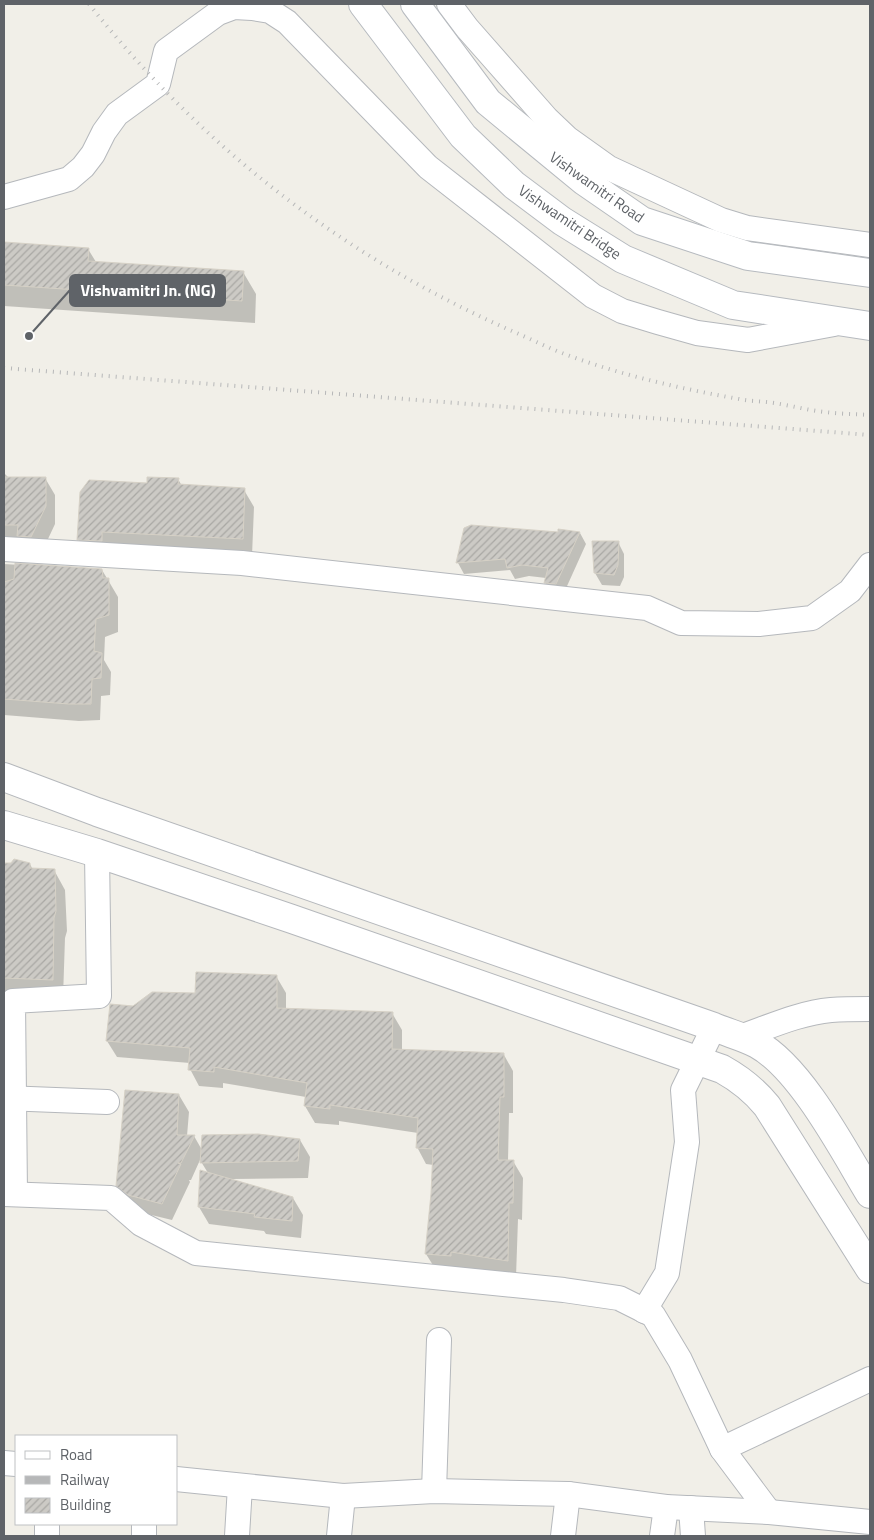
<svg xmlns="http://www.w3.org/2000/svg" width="874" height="1540" font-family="'Titillium Web',sans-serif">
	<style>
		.shadow { fill: #0003 }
		.building { fill: url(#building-hatch); stroke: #d6d1c6 }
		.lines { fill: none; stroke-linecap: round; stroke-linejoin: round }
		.minor-casing { stroke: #b5b8bc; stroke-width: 26 }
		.tertiary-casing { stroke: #b5b8bc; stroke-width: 30 }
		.secondary-casing { stroke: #b6babf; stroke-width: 30 }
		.minor { stroke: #fff; stroke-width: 24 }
		.tertiary { stroke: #fff; stroke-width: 28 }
		.secondary { stroke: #fff; stroke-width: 28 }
		.rail { stroke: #b6b7b8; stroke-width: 4; stroke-dasharray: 1 6; stroke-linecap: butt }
		.labels { text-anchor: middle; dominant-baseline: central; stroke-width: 4.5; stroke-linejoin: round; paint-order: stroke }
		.street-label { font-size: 15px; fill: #5f6368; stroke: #fff }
		.leader { fill: none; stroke: #5f6368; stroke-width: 2 }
		.callout-dot { fill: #5f6368; stroke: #fff; stroke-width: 2 }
		.callout { fill: #5f6368; stroke: #5f6368; stroke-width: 2 }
		.callout-label { font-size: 16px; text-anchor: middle; font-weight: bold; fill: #fff }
	</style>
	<defs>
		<pattern id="building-hatch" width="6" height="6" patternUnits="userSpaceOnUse" patternTransform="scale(1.25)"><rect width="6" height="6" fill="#cccac5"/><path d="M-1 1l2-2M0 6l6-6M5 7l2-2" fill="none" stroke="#a9a8a4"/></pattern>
	</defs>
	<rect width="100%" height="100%" fill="#f1efe8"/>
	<g class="shadow">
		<path d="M 5,244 L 88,249 L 96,262 L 243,272 L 256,294 L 255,323 L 4,306 Z"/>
		<path d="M 4,473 L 9,478 L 45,478 L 55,495 L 55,524 L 41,554 L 4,558 Z"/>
		<path d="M 178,479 L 182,486 L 244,490 L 254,507 L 252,556 L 88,557 L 78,539 L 148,484 Z"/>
		<path d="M 559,533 L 580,533 L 586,544 L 563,595 L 552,594 L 545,582 L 546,578 L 529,576 L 515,579 L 510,570 L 464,574 L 458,563 Z"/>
		<path d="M 618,542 L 624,554 L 624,577 L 620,586 L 602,585 L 595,573 Z"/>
		<path d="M 4,564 L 102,570 L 108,580 L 118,597 L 118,632 L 105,637 L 104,660 L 111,672 L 110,695 L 101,696 L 100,720 L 79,721 L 4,715 Z"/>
		<path d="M 4,864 L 30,864 L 33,870 L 54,870 L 65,890 L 67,931 L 65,938 L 63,998 L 4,997 Z"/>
		<path d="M 276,976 L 286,993 L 286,1010 L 392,1013 L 402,1030 L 402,1051 L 504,1055 L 513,1071 L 513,1113 L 509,1113 L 508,1161 L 513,1161 L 523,1178 L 522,1220 L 518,1219 L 516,1277 L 436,1270 L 426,1254 L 434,1165 L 426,1164 L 417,1147 L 418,1133 L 339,1121 L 339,1125 L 315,1123 L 305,1106 L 306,1097 L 223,1083 L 223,1088 L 199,1086 L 190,1069 L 190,1063 L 117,1057 L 107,1041 L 134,1007 Z"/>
		<path d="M 179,1095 L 189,1112 L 187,1136 L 194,1136 L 202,1150 L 300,1140 L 310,1157 L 308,1178 L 231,1179 L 293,1198 L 303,1215 L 301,1238 L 266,1234 L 264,1231 L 209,1224 L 199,1207 L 208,1173 L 200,1160 L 191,1180 L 189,1180 L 190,1182 L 172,1220 L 139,1212 L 127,1203 L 117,1186 Z"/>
	</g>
	<g class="building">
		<path d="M 4,242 L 89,248 L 88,261 L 244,271 L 242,301 L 4,285 Z"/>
		<path d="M 4,477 L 46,477 L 46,506 L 31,537 L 17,536 L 18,525 L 4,525 Z"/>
		<path d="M 147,477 L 179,478 L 178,484 L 245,488 L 243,539 L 102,532 L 102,541 L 77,540 L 80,492 L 89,480 L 147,483 Z"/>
		<path d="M 471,525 L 558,532 L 558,529 L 580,532 L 556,584 L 544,583 L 548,568 L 522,565 L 507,568 L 505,559 L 456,563 L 464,528 Z"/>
		<path d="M 592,541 L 619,541 L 618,565 L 614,575 L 594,573 Z"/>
		<path d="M 15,563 L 102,569 L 103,578 L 109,578 L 109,615 L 96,619 L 94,651 L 102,653 L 101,678 L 92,679 L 91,704 L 69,704 L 4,699 L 4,582 L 14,579 Z"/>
		<path d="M 14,859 L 30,863 L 30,868 L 55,869 L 56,911 L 54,918 L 53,980 L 4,978 L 4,863 L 11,863 Z"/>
		<path d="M 196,972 L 277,975 L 277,1008 L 393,1012 L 392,1049 L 504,1053 L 504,1097 L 500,1097 L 498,1160 L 514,1160 L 513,1203 L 509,1203 L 508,1261 L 451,1252 L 451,1256 L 425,1254 L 431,1194 L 433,1149 L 416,1148 L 418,1118 L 330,1105 L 330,1109 L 304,1106 L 307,1083 L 214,1067 L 214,1072 L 188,1070 L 190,1048 L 106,1041 L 110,1004 L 133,1006 L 152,992 L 195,993 Z"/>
		<path d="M 125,1090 L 179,1094 L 177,1135 L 195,1135 L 181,1163 L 178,1163 L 181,1164 L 162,1204 L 128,1195 L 116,1186 Z"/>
		<path d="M 258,1134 L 300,1139 L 298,1161 L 200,1163 L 202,1135 Z"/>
		<path d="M 200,1170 L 293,1197 L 292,1221 L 254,1217 L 255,1214 L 198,1207 Z"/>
	</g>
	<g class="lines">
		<g class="minor-casing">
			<g id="minor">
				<path d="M 449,4 L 467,28 L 547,119 L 567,138 L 609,168 L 721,220 L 747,228 L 870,245"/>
				<path d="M 4,197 L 69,179 L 83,167 L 93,154 L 104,132 L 117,114 L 158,84 L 166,51 L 218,13 L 234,7 L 252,8 L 270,11 L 287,22 L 428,167 L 593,296 L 622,311 L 658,322 L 697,333 L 748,340 L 834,324"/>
				<path d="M 4,549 L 242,563 L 647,608 L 681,623 L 759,624 L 812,618 L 850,591 L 870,565"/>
				<path d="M 740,1037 C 769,1027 799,1013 831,1010 C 844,1009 857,1009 870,1009"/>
				<path d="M 4,1098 L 107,1102"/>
				<path d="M 4,1194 L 111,1198 L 141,1224 L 196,1253 L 564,1290 L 619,1298 L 653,1315 L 680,1360 L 722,1449 L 769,1512"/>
				<path d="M 15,1194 L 13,1001 L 99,996 L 97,853"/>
				<path d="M 644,1311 L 667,1273 L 687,1142 L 683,1090 L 714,1027"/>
				<path d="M 722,1449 L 870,1379"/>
				<path d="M 4,1463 L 16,1464"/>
				<path d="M 176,1479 L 343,1496 L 434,1491 L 568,1494 L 666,1507 L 769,1512 L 870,1522"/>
				<path d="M 434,1491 L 439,1340"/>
				<path d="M 691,1508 L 693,1536"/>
				<path d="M 47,1536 L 47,1524"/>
				<path d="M 144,1536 L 144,1524"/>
				<path d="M 237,1536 L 240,1486"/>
				<path d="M 339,1536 L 343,1496"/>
				<path d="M 563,1536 L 568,1494"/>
				<path d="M 662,1536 L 666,1507"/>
			</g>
		</g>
		<g class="tertiary-casing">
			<g id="tertiary">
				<path d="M 4,777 L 97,812 L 714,1027 C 728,1033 744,1037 757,1044 C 801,1068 844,1151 870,1194"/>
				<path d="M 4,825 L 97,853 L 292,919 L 722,1069 C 740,1079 754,1090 767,1106 L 870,1269"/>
			</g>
		</g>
		<g class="secondary-casing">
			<g id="secondary">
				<path d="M 363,4 L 463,136 L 514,185 L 562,221 L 623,259 L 733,305 L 870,326"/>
				<path d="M 415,4 L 488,102 L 584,181 L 642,221 L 748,256 L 870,273"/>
			</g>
		</g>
		<use href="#minor" class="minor"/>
		<use href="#tertiary" class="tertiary"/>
		<use href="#secondary" class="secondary"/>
		<g class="rail">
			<path d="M 89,4 C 203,148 344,257 512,331 C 531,339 550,349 570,356 C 625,376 682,389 739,399 C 748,401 757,401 766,402 C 786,404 805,410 825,412 C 840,414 855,414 870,415"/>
			<path d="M 4,368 L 870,435"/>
		</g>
	</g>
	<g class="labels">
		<g class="street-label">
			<text transform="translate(597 187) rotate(35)">Vishwamitri Road</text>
			<text transform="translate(570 222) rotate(34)">Vishwamitri Bridge</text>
		</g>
	</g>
	<path class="leader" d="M29 336L70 290"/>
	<circle class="callout-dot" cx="29" cy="336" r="5"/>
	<rect class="callout" x="70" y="275" width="155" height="31" rx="5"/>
	<g class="callout-label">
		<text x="148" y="296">Vishvamitri Jn. (NG)</text>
	</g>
	<rect width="874" height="1540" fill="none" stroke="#5f6368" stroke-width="10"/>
	<rect x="15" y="1435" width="162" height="90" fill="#ffffff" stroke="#bfc1c3"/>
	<rect x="25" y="1451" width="25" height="8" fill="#ffffff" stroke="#bfc1c3"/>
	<text x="60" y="1460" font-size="15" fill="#5f6368">Road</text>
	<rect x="25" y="1476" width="25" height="8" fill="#b6b7b8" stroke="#bfc1c3"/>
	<text x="60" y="1485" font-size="15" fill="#5f6368">Railway</text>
	<rect x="25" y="1498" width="25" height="15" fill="url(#building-hatch)" stroke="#bfc1c3"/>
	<text x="60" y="1510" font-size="15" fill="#5f6368">Building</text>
</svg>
